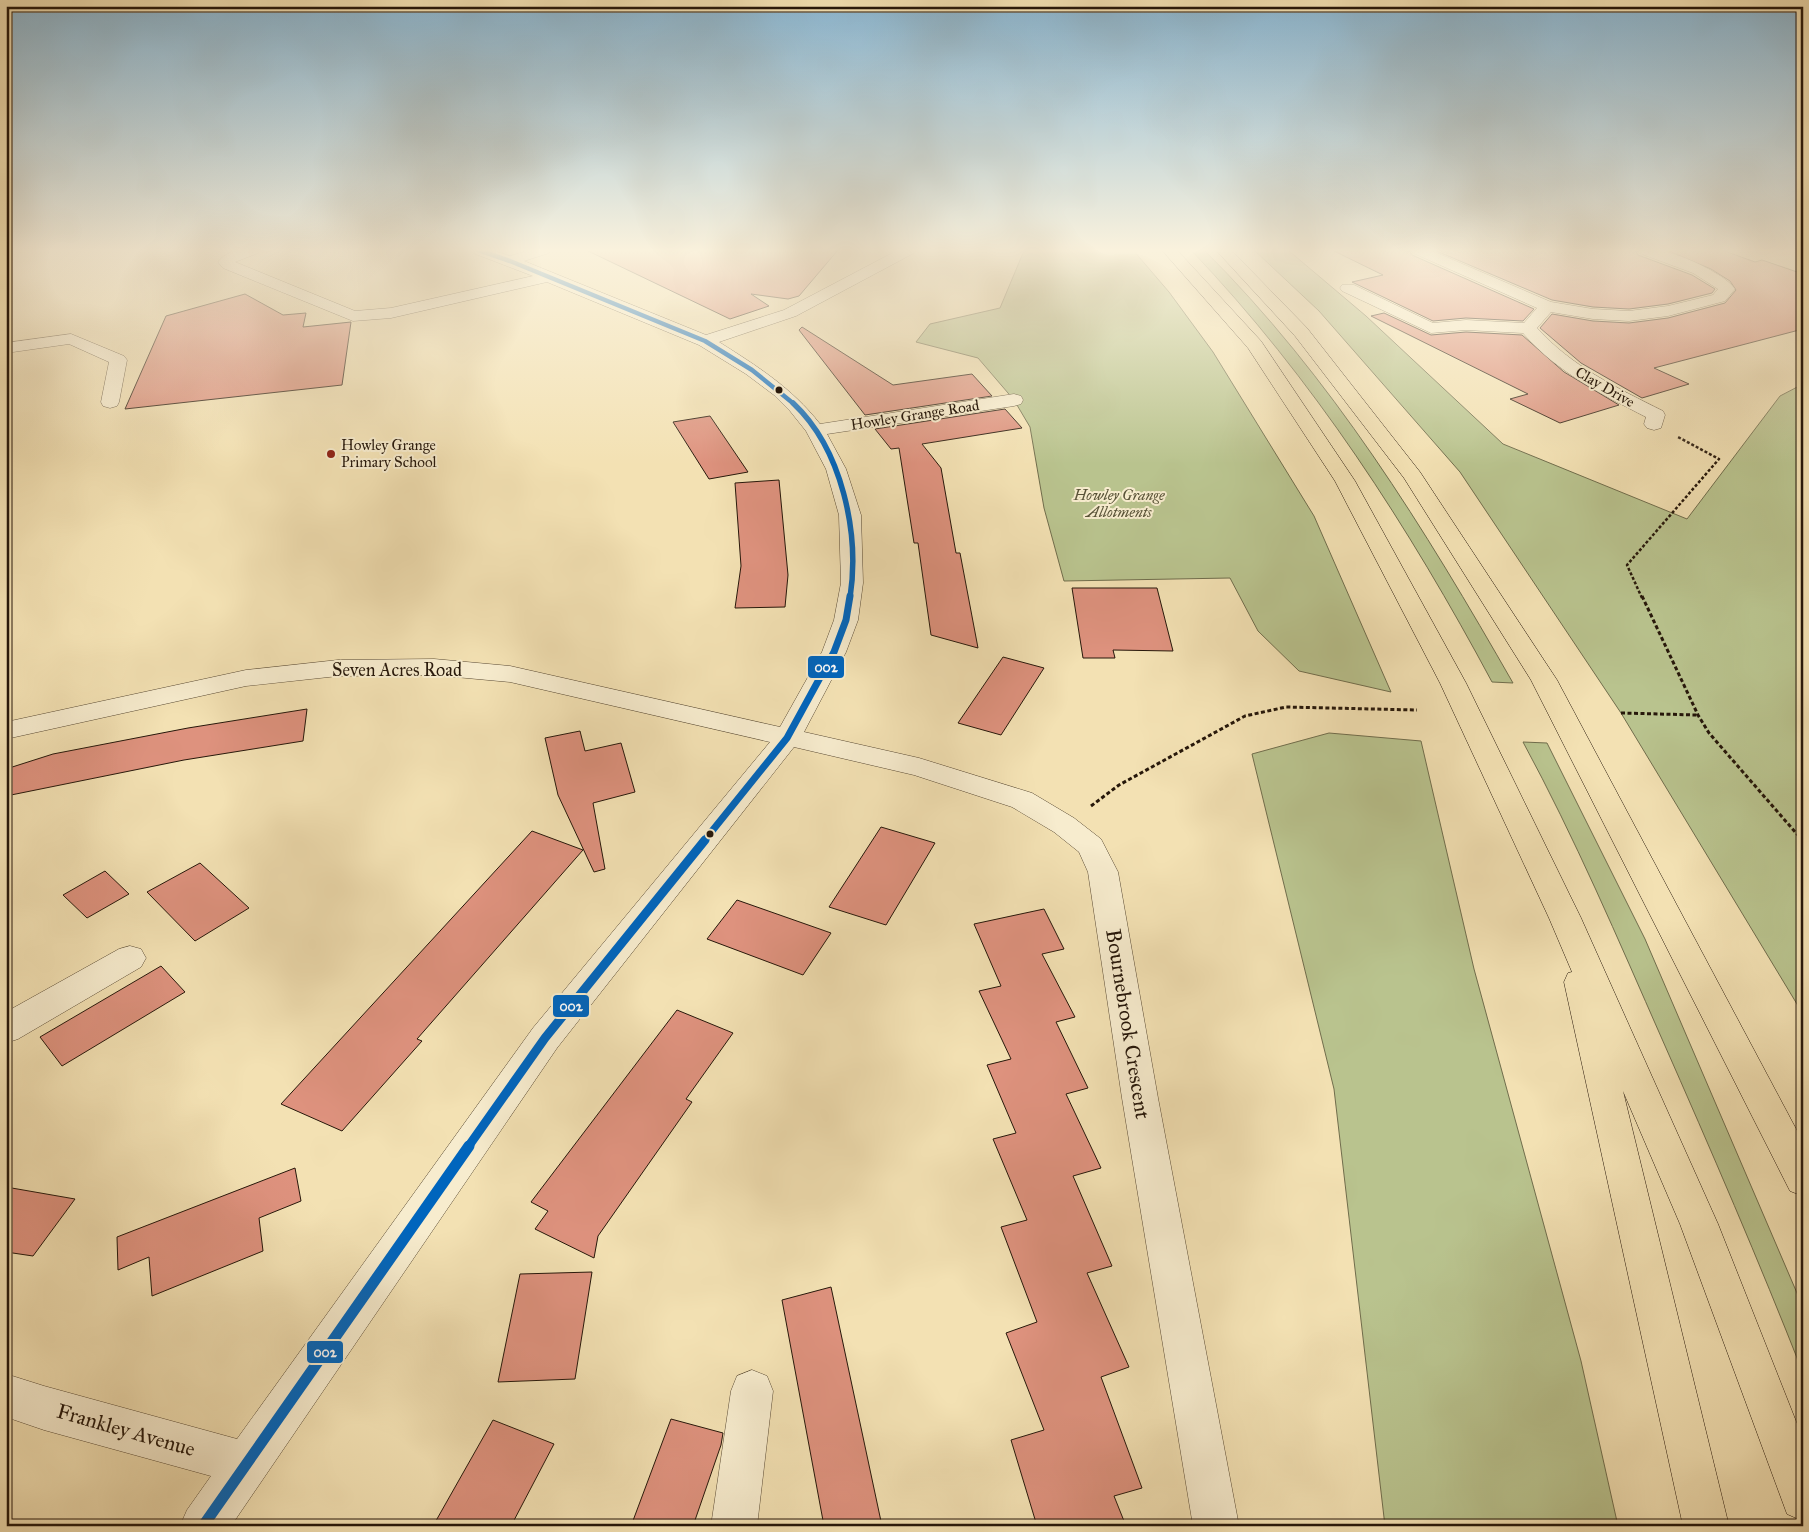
<svg xmlns="http://www.w3.org/2000/svg" width="1809" height="1532" font-family="'IM FELL Great Primer',serif">
	<style>
		.green { fill: #b9c38e; stroke: #706d4c }
		.building { fill: #de927e; stroke: #26170a }
		.lines { fill: none; stroke-linecap: round; stroke-linejoin: round }
		.minor-casing { stroke: #594a34; stroke-width: 1 }
		.highway-casing { stroke: #26170a; stroke-width: 1 }
		.path-far1 { stroke: #26170a; stroke-width: 2.5; stroke-dasharray: 3 2; stroke-linecap: butt }
		.path { stroke: #26170a; stroke-width: 3; stroke-dasharray: 4 2.5; stroke-linecap: butt }
		.minor { fill: #f7ecce; fill-rule: evenodd }
		.highway { fill: #f3e1b3; fill-rule: evenodd }
		.bus-1-far4-casing { stroke: #f7ecce; stroke-width: 7 }
		.bus-1-far3-casing { stroke: #f7ecce; stroke-width: 9 }
		.bus-1-far2-casing { stroke: #f7ecce; stroke-width: 11 }
		.bus-1-far1-casing { stroke: #f7ecce; stroke-width: 12 }
		.bus-1-casing { stroke: #f7ecce; stroke-width: 15 }
		.bus-1-far4 { stroke: #0065bd; stroke-width: 4.5 }
		.bus-1-far3 { stroke: #0065bd; stroke-width: 5.5 }
		.bus-1-far2 { stroke: #0065bd; stroke-width: 7 }
		.bus-1-far1 { stroke: #0065bd; stroke-width: 9 }
		.bus-1 { stroke: #0065bd; stroke-width: 11 }
		.bus-dot { fill: #26170a; stroke: #f7ecce; stroke-width: 2 }
		.poi-dot { fill: #8f2418; stroke: #f7ecce; stroke-width: 2 }
		.labels { text-anchor: middle; dominant-baseline: central; stroke-width: 4; stroke-linejoin: round; paint-order: stroke }
		.far-street-label { font-size: 15px; fill: #26170a; stroke: #f7ecce }
		.far-poi-label { font-size: 15px; fill: #26170a; stroke: #f7ecce; text-anchor: start }
		.far-park-label { font-size: 15px; font-style: italic; fill: #595338; stroke: #f7ecce }
		.street-label { font-size: 18px; fill: #26170a; stroke: #f7ecce }
		.near-street-label { font-size: 21px; fill: #26170a; stroke: #f7ecce }
		.line-badge { stroke: #f7ecce; stroke-width: 2 }
		.badge-label { font-size: 14px; text-anchor: middle; font-weight: bold; fill: #fff }
	</style>
	<rect width="100%" height="100%" fill="#f3e1b3"/>
	<filter id="stains"><feTurbulence type="fractalNoise" baseFrequency=".004" numOctaves="4"/><feColorMatrix values="0 0 0 0 .2 0 0 0 0 .09 0 0 0 0 .02 0 0 0 .5 -.17"/></filter>
	<radialGradient id="worn" r=".72"><stop offset=".6" stop-color="#630" stop-opacity="0"/><stop offset="1" stop-color="#630" stop-opacity=".3"/></radialGradient>
	<g class="green">
		<path d="M 1027,250 L 1133,250 L 1169,292 L 1213,352 L 1314,516 L 1391,692 L 1299,671 L 1258,631 L 1230,578 L 1064,581 L 1044,508 L 1030,427 L 1014,400 L 978,358 L 916,342 L 930,324 L 1000,308 L 1023,253 Z"/>
		<path d="M 1191,250 L 1204,250 C 1331,376 1425,529 1513,683 L 1492,682 C 1409,527 1313,378 1191,250 Z"/>
		<path d="M 1254,250 L 1288,250 L 1366,316 L 1503,444 L 1687,519 L 1780,396 L 1803,384 L 1803,1014 L 1621,713 L 1460,472 L 1319,311 Z"/>
		<path d="M 1329,733 L 1421,741 L 1474,969 L 1581,1361 L 1618,1526 L 1385,1526 L 1334,1089 L 1252,754 Z"/>
		<path d="M 1523,742 L 1547,743 L 1645,939 L 1803,1307 L 1803,1373 C 1759,1261 1711,1150 1662,1039 C 1618,939 1575,838 1523,742 Z"/>
	</g>
	<g class="building">
		<path d="M 586,250 L 838,250 L 799,296 L 788,299 L 751,294 L 769,306 L 730,319 Z"/>
		<path d="M 1332,250 L 1409,250 L 1412,255 L 1534,309 L 1523,321 L 1466,318 L 1433,321 L 1352,282 L 1383,275 Z"/>
		<path d="M 1434,250 L 1635,250 L 1638,255 L 1692,275 L 1715,289 L 1712,293 L 1668,304 L 1629,309 L 1593,307 L 1552,300 Z"/>
		<path d="M 1666,250 L 1722,250 L 1755,262 L 1762,260 L 1803,274 L 1803,329 L 1654,368 L 1689,384 L 1642,398 L 1581,363 L 1540,328 L 1552,314 L 1593,321 L 1629,323 L 1668,318 L 1725,303 L 1736,290 L 1730,281 L 1711,269 Z"/>
		<path d="M 245,294 L 283,315 L 306,313 L 303,327 L 351,322 L 342,385 L 125,409 L 166,316 Z"/>
		<path d="M 1384,313 L 1431,335 L 1466,332 L 1522,335 L 1564,372 L 1619,405 L 1560,423 L 1510,399 L 1528,394 L 1371,316 Z"/>
		<path d="M 802,327 L 893,385 L 972,374 L 992,396 L 865,415 L 799,330 Z"/>
		<path d="M 1005,409 L 1022,428 L 922,444 L 941,468 L 956,553 L 960,553 L 978,648 L 931,635 L 918,543 L 914,543 L 899,448 L 891,449 L 875,429 Z"/>
		<path d="M 710,416 L 748,472 L 709,479 L 673,422 Z"/>
		<path d="M 779,480 L 788,575 L 785,607 L 735,608 L 741,566 L 735,483 Z"/>
		<path d="M 1072,588 L 1157,588 L 1173,651 L 1113,650 L 1115,658 L 1083,658 Z"/>
		<path d="M 1003,657 L 1044,668 L 1001,735 L 958,723 Z"/>
		<path d="M 307,709 L 303,741 L 184,760 L 6,796 L 6,769 L 53,754 L 188,728 Z"/>
		<path d="M 580,731 L 585,751 L 621,743 L 635,792 L 593,803 L 605,869 L 594,872 L 558,795 L 545,738 Z"/>
		<path d="M 881,827 L 935,843 L 886,925 L 829,907 Z"/>
		<path d="M 532,831 L 583,850 L 417,1039 L 422,1041 L 342,1131 L 281,1104 Z"/>
		<path d="M 200,863 L 249,908 L 195,941 L 147,892 Z"/>
		<path d="M 105,871 L 129,894 L 87,918 L 63,895 Z"/>
		<path d="M 737,900 L 831,933 L 803,975 L 707,939 Z"/>
		<path d="M 1044,909 L 1064,949 L 1042,954 L 1075,1017 L 1056,1022 L 1088,1088 L 1066,1094 L 1101,1168 L 1073,1176 L 1112,1266 L 1087,1273 L 1129,1367 L 1101,1377 L 1142,1488 L 1114,1496 L 1126,1526 L 1037,1526 L 1011,1440 L 1044,1430 L 1006,1333 L 1037,1322 L 1001,1227 L 1027,1220 L 993,1139 L 1016,1133 L 987,1065 L 1011,1059 L 979,991 L 1001,986 L 974,924 Z"/>
		<path d="M 161,966 L 185,992 L 62,1066 L 40,1037 Z"/>
		<path d="M 677,1010 L 733,1033 L 686,1099 L 692,1102 L 598,1236 L 594,1258 L 535,1229 L 548,1211 L 531,1202 Z"/>
		<path d="M 295,1168 L 301,1201 L 259,1218 L 263,1251 L 152,1296 L 149,1257 L 118,1270 L 117,1237 Z"/>
		<path d="M 6,1187 L 75,1199 L 33,1256 L 6,1252 Z"/>
		<path d="M 592,1272 L 575,1379 L 498,1382 L 520,1274 Z"/>
		<path d="M 831,1287 L 882,1526 L 824,1526 L 782,1300 Z"/>
		<path d="M 671,1419 L 723,1433 L 721,1445 L 693,1526 L 631,1526 Z"/>
		<path d="M 493,1420 L 554,1444 L 511,1526 L 433,1526 Z"/>
	</g>
	<g class="lines">
		<g class="minor-casing">
			<g id="minor">
				<path d="M 239,250 L 260,250 L 258,253 L 235,262 L 355,311 L 391,308 L 533,276 L 473,253 L 471,250 L 492,250 L 510,256 L 530,250 L 551,250 L 549,253 L 524,261 L 706,335 L 784,310 L 898,250 L 916,250 L 914,253 L 796,316 L 719,342 C 757,366 792,388 820,424 L 1014,394 L 1021,396 L 1023,400 L 1021,404 L 1014,406 L 827,434 L 846,469 L 861,515 L 863,583 L 858,620 L 846,652 L 804,732 L 919,758 L 1032,793 L 1074,818 L 1101,839 L 1118,872 L 1158,1098 L 1239,1526 L 1193,1526 L 1122,1098 L 1088,872 L 1079,852 L 1054,832 L 1012,807 L 914,775 L 794,747 L 557,1048 L 231,1526 L 180,1526 L 187,1510 L 211,1476 L 44,1430 L 6,1417 L 6,1374 L 44,1386 L 237,1439 L 533,1028 L 770,742 L 510,682 L 434,675 L 338,676 L 246,686 L 6,739 L 6,722 L 246,670 L 338,660 L 434,659 L 510,666 L 780,727 L 822,652 L 834,620 L 841,583 L 839,515 L 826,469 L 806,431 L 790,411 L 774,395 L 746,374 L 699,345 L 547,282 L 391,318 L 353,321 L 223,268 L 218,262 C 224,254 231,252 239,250 Z"/>
				<path d="M 1411,250 L 1430,250 L 1551,302 L 1593,309 L 1629,311 L 1668,306 L 1713,295 L 1718,289 L 1693,273 L 1639,253 L 1637,250 C 1643,250 1651,249 1657,250 C 1676,252 1724,273 1735,289 L 1725,301 L 1668,316 L 1629,321 L 1593,319 L 1551,312 L 1537,328 C 1571,366 1617,388 1663,411 L 1665,415 L 1661,428 L 1654,430 L 1647,428 L 1644,424 L 1646,417 C 1601,394 1557,372 1523,333 L 1466,330 L 1431,333 L 1342,291 L 1340,288 L 1342,285 L 1354,285 L 1433,323 L 1466,320 L 1524,323 L 1537,308 L 1413,253 Z"/>
				<path d="M 71,334 L 124,356 L 127,360 L 119,402 L 117,406 L 110,408 L 103,406 L 101,402 L 109,362 L 69,344 L 6,353 L 6,343 Z"/>
				<path d="M 130,946 L 141,949 L 146,958 L 141,967 L 18,1039 L 6,1043 L 6,1012 L 119,949 Z"/>
				<path d="M 752,1370 L 767,1376 L 773,1391 L 757,1526 L 711,1526 L 731,1391 L 737,1376 Z"/>
			</g>
		</g>
		<g class="highway-casing">
			<g id="highway">
				<path d="M 1162,250 L 1177,250 L 1261,341 L 1355,481 L 1466,683 L 1581,918 L 1718,1224 L 1803,1439 L 1803,1521 L 1787,1514 L 1680,1224 L 1623,1091 L 1729,1526 L 1683,1526 L 1564,982 L 1568,973 L 1572,972 L 1549,918 L 1440,683 L 1335,481 L 1248,348 Z"/>
				<path d="M 1216,250 L 1231,250 L 1307,328 L 1420,472 L 1557,680 L 1803,1142 L 1803,1196 L 1790,1191 L 1531,680 L 1404,478 L 1295,336 Z"/>
			</g>
		</g>
		<path class="path-far1" d="M 1642,598 L 1627,565 L 1719,459 L 1678,437"/>
		<g class="path">
			<path d="M 1642,596 L 1698,715 L 1709,733 L 1803,841"/>
			<path d="M 1621,713 L 1697,715"/>
			<path d="M 1091,806 L 1119,785 L 1245,716 L 1286,707 L 1417,710"/>
		</g>
		<use href="#minor" class="minor"/>
		<use href="#highway" class="highway"/>
		<g class="bus-1-far4-casing">
			<path id="bus-1-far4" d="M 478,250 L 510,261 L 705,341 L 752,370 L 794,404"/>
		</g>
		<g class="bus-1-far3-casing">
			<path id="bus-1-far3" d="M 793,403 C 842,449 860,533 850,598"/>
		</g>
		<g class="bus-1-far2-casing">
			<path id="bus-1-far2" d="M 704,841 L 787,738 L 834,652 L 846,620 L 850,596"/>
		</g>
		<g class="bus-1-far1-casing">
			<path id="bus-1-far1" d="M 468,1147 L 545,1038 L 705,840"/>
		</g>
		<g class="bus-1-casing">
			<path id="bus-1" d="M 203,1526 L 469,1146"/>
		</g>
		<use href="#bus-1-far4" class="bus-1-far4"/>
		<use href="#bus-1-far3" class="bus-1-far3"/>
		<use href="#bus-1-far2" class="bus-1-far2"/>
		<use href="#bus-1-far1" class="bus-1-far1"/>
		<use href="#bus-1" class="bus-1"/>
	</g>
	<linearGradient id="sky" x2="0" y2="1"><stop stop-color="#8ab7d3"/><stop offset="0.54" stop-color="#faf2dd"/><stop offset="1" stop-color="#faf2dd" stop-opacity="0"/></linearGradient>
	<rect width="1809" height="464" fill="url(#sky)"/>
	<g class="bus-dot">
		<circle cx="779" cy="390" r="4.5"/>
		<circle cx="710" cy="834" r="4.5"/>
	</g>
	<circle class="poi-dot" cx="331" cy="454" r="5"/>
	<g class="labels">
		<g class="far-street-label">
			<text transform="translate(1605 387) rotate(30)">Clay Drive</text>
			<text transform="translate(915 415) rotate(-9)">Howley Grange Road</text>
		</g>
		<g class="far-poi-label">
			<text x="341" y="445">Howley Grange<tspan x="341" dy="17">Primary School</tspan></text>
		</g>
		<g class="far-park-label">
			<text x="1119" y="495">Howley Grange<tspan x="1119" dy="17">Allotments</tspan></text>
		</g>
		<g class="street-label">
			<text x="397" y="670">Seven Acres Road</text>
		</g>
		<g class="near-street-label">
			<text transform="translate(1128 1024) rotate(81)">Bournebrook Crescent</text>
			<text transform="translate(126 1430) rotate(16)">Frankley Avenue</text>
		</g>
	</g>
	<g class="line-badge">
		<rect x="807" y="655" width="38" height="24" rx="5" fill="#0065bd"/>
		<rect x="552" y="994" width="38" height="24" rx="5" fill="#0065bd"/>
		<rect x="306" y="1340" width="38" height="24" rx="5" fill="#0065bd"/>
	</g>
	<g class="badge-label">
		<text x="826" y="672">002</text>
		<text x="571" y="1011">002</text>
		<text x="325" y="1357">002</text>
	</g>
	<rect width="1809" height="1532" fill="none" stroke="#f3e1b3" stroke-width="25"/>
	<rect x="8" y="8" width="1794" height="1517" fill="none" stroke="#26170a" stroke-width="2.5"/>
	<rect x="12" y="12" width="1784" height="1507" fill="none" stroke="#26170a"/>
	<rect width="100%" height="100%" filter="url(#stains)"/>
	<rect width="100%" height="100%" fill="url(#worn)"/>
</svg>
